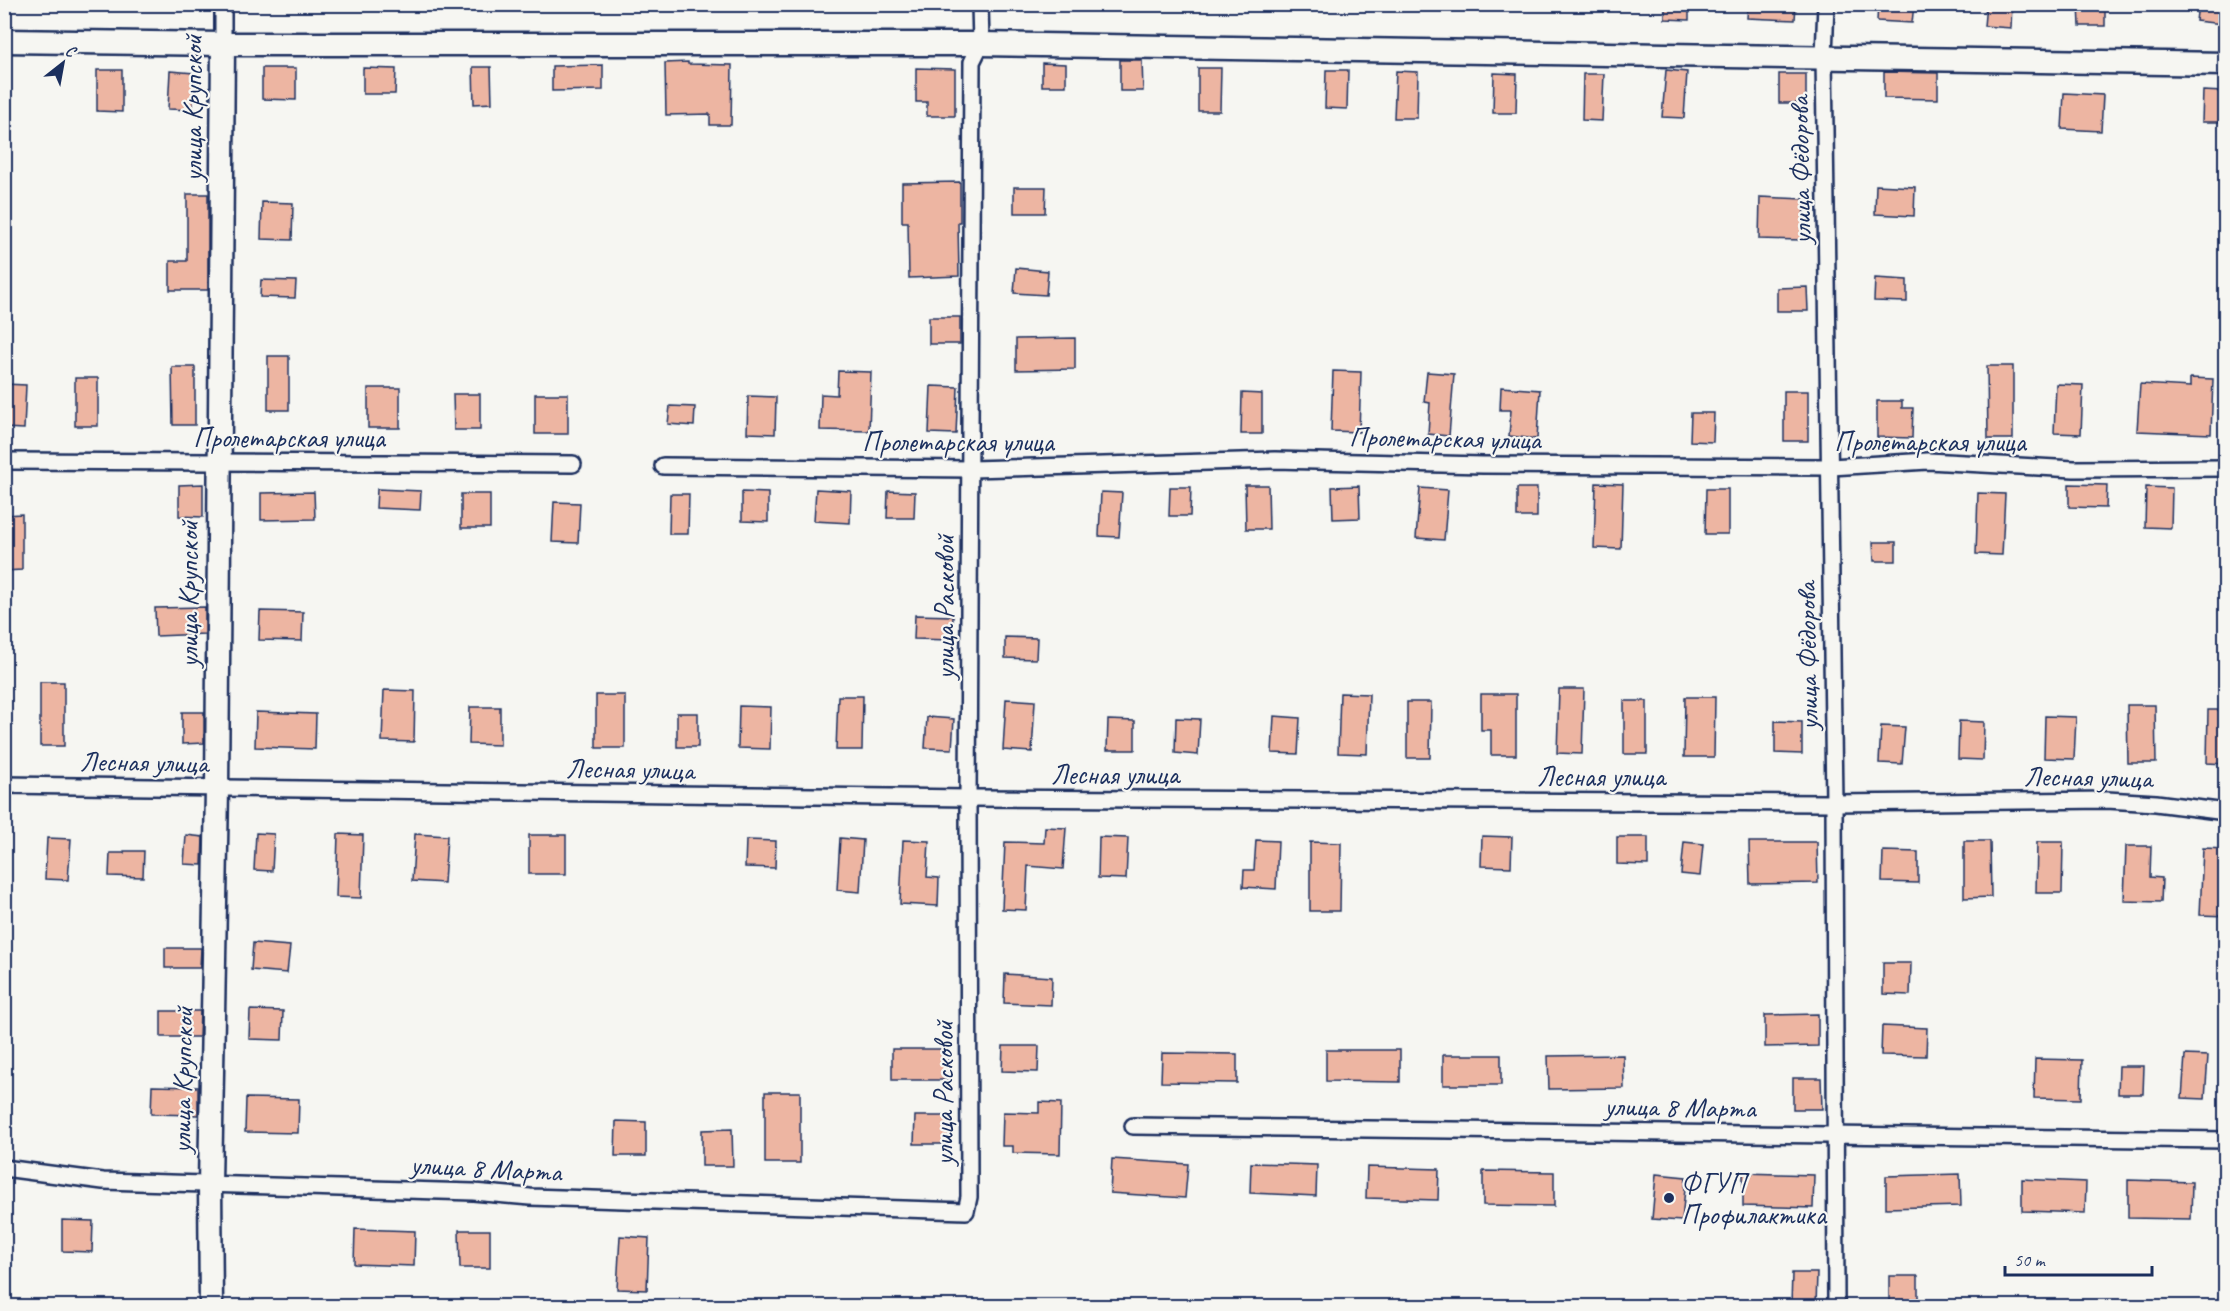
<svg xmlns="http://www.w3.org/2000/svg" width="2230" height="1311" font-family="Caveat,sans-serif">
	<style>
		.building { fill: #edb5a2; stroke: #1b2f5e; stroke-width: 1.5 }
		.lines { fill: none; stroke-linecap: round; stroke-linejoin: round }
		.street-casing { stroke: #1b2f5e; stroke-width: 20 }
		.secondary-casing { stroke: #1b2f5e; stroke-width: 27 }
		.street { stroke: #f6f6f2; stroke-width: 15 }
		.secondary { stroke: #f6f6f2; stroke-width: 22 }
		.poi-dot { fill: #1b2f5e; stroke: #f6f6f2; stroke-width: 2 }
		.labels { text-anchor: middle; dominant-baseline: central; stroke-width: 4.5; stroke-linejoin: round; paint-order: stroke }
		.street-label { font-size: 28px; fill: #1b2f5e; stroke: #f6f6f2 }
		.poi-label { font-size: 28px; fill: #1b2f5e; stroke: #f6f6f2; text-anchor: start }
	</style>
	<rect width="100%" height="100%" fill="#f6f6f2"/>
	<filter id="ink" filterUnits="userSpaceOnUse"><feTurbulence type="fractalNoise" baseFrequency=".0167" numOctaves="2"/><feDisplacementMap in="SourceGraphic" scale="12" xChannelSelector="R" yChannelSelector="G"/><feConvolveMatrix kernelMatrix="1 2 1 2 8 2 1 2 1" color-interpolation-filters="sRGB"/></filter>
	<g filter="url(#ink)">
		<g class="building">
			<path d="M 1665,4 L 1689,4 L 1689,20 L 1665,19 Z"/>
			<path d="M 1748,4 L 1796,4 L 1795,20 L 1747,18 Z"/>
			<path d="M 1878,4 L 1914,4 L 1912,23 L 1877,21 Z"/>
			<path d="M 1986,4 L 2012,4 L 2011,28 L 1984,26 Z"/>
			<path d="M 2079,4 L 2105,4 L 2105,26 L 2080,26 Z"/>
			<path d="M 2198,4 L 2225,4 L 2223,24 L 2196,21 Z"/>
			<path d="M 1120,60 L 1142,60 L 1143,91 L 1120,91 Z"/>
			<path d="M 688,62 L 688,64 L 732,65 L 731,125 L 710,125 L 710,114 L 666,115 L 665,63 Z"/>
			<path d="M 1042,63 L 1066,64 L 1066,86 L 1042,86 Z"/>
			<path d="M 603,65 L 603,90 L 552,91 L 552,66 Z"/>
			<path d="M 473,67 L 491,67 L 492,103 L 474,104 Z"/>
			<path d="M 262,68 L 296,68 L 296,100 L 262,99 Z"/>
			<path d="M 363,68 L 396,69 L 395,94 L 363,94 Z"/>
			<path d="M 916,68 L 955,69 L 955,116 L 927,116 L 927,102 L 916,102 Z"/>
			<path d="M 1198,68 L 1221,68 L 1220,111 L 1198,111 Z"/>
			<path d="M 97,70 L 122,70 L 122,112 L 97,111 Z"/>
			<path d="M 1326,70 L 1348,70 L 1347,109 L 1325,108 Z"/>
			<path d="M 1666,70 L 1687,72 L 1684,118 L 1662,117 Z"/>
			<path d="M 170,71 L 194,73 L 193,110 L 168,109 Z"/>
			<path d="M 1396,71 L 1418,72 L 1417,118 L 1394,118 Z"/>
			<path d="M 1884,72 L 1938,73 L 1938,99 L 1884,98 Z"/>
			<path d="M 1494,73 L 1517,74 L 1516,113 L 1493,113 Z"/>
			<path d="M 1583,74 L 1604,74 L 1602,121 L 1582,120 Z"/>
			<rect x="1779" y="74" width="27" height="29"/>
			<path d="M 2203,91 L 2223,92 L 2222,122 L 2202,122 Z"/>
			<path d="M 2064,93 L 2103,95 L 2101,131 L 2062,129 Z"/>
			<path d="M 960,182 L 960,222 L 958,222 L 959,276 L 909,278 L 908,222 L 902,222 L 902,183 Z"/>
			<path d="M 1876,185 L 1915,187 L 1914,216 L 1875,214 Z"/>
			<path d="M 1014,187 L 1046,187 L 1045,213 L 1014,213 Z"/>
			<path d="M 187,194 L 208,194 L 208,290 L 170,290 L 170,261 L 187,261 Z"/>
			<path d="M 1760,197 L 1804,199 L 1803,240 L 1759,239 Z"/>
			<path d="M 262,202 L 293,203 L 292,240 L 261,239 Z"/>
			<path d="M 1016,268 L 1048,271 L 1046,295 L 1014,293 Z"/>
			<path d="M 1875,278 L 1907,280 L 1907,302 L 1874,301 Z"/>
			<path d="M 261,280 L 296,281 L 295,298 L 260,297 Z"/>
			<path d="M 1807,287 L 1808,311 L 1777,311 L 1777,288 Z"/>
			<rect x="929" y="317" width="31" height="27"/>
			<path d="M 1075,338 L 1075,369 L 1016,370 L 1016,339 Z"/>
			<rect x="268" y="356" width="21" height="54"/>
			<path d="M 1987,366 L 2013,366 L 2013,439 L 1988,439 Z"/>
			<path d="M 172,367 L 195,367 L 195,425 L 173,425 Z"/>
			<path d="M 838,371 L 871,372 L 869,431 L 820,430 L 821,394 L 837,395 Z"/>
			<path d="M 1333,371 L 1361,372 L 1359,432 L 1331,431 Z"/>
			<path d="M 1427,372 L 1454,374 L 1449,436 L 1428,434 L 1430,403 L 1424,402 Z"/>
			<rect x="75" y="378" width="23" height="48"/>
			<path d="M 2190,378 L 2213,379 L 2211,434 L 2137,431 L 2140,384 L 2190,387 Z"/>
			<path d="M 4,384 L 26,385 L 24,429 L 4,428 Z"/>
			<path d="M 2056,384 L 2083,385 L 2081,434 L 2054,433 Z"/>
			<path d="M 931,386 L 958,387 L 956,434 L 929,433 Z"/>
			<path d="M 1501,387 L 1540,390 L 1537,439 L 1509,436 L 1511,410 L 1500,410 Z"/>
			<rect x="368" y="388" width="32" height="40"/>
			<rect x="1784" y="391" width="24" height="50"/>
			<path d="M 1242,393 L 1262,394 L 1262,434 L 1241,434 Z"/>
			<path d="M 453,394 L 480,394 L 480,430 L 454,430 Z"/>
			<rect x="535" y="394" width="33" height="40"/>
			<path d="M 748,396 L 776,397 L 775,434 L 747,433 Z"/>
			<path d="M 1877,401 L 1902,401 L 1902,408 L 1913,408 L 1912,438 L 1877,437 Z"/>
			<path d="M 670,406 L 695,407 L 694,426 L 668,424 Z"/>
			<path d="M 1691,413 L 1714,413 L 1713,442 L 1690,441 Z"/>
			<path d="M 1596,483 L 1623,484 L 1621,549 L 1594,548 Z"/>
			<path d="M 203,484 L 203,517 L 179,516 L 179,485 Z"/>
			<path d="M 2069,484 L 2107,485 L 2106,508 L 2069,507 Z"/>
			<path d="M 1245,485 L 1268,485 L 1269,529 L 1246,529 Z"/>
			<path d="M 1359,486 L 1360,518 L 1333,519 L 1332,487 Z"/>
			<path d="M 1170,487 L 1191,487 L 1190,516 L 1169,516 Z"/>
			<path d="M 2146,487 L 2172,488 L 2171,528 L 2145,527 Z"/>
			<path d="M 1420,488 L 1448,490 L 1444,540 L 1416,538 Z"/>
			<rect x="1517" y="488" width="20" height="29"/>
			<path d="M 377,489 L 421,491 L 420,510 L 376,508 Z"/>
			<path d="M 816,489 L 851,491 L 850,523 L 814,521 Z"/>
			<path d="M 1706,489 L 1728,489 L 1728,534 L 1705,534 Z"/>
			<path d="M 888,491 L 915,492 L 914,518 L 887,518 Z"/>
			<path d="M 314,492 L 315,519 L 261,520 L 261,493 Z"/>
			<path d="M 742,492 L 768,493 L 768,522 L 742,521 Z"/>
			<path d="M 1101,492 L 1122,493 L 1119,537 L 1099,536 Z"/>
			<path d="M 1978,493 L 2005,494 L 2002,555 L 1976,554 Z"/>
			<rect x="461" y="494" width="29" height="34"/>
			<path d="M 670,494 L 689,494 L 688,534 L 669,534 Z"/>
			<path d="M 554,502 L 580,503 L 578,543 L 552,542 Z"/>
			<path d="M 22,514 L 22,570 L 4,571 L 4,515 Z"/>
			<path d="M 1873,542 L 1896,542 L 1896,561 L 1874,561 Z"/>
			<path d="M 205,607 L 205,634 L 156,636 L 155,608 Z"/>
			<path d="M 260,611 L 303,612 L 302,641 L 259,640 Z"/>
			<path d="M 915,615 L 953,616 L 952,640 L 914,639 Z"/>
			<path d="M 1005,637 L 1037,638 L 1036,659 L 1005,658 Z"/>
			<rect x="40" y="682" width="24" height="64"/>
			<path d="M 1559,689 L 1584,689 L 1582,754 L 1557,753 Z"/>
			<path d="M 384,690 L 415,691 L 414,742 L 382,741 Z"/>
			<path d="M 1340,693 L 1369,694 L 1367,754 L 1338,753 Z"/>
			<path d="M 1481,694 L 1516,694 L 1516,755 L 1491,755 L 1491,730 L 1481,730 Z"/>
			<rect x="596" y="695" width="29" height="53"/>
			<path d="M 838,696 L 863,696 L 862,750 L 836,750 Z"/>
			<path d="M 1685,697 L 1715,697 L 1714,757 L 1684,757 Z"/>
			<path d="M 1006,699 L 1035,701 L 1032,752 L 1003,750 Z"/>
			<rect x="1624" y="701" width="23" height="53"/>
			<path d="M 1407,702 L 1431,702 L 1430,758 L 1407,758 Z"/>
			<path d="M 2127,705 L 2155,705 L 2156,763 L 2128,763 Z"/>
			<path d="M 739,706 L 771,707 L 770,749 L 738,748 Z"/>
			<path d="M 470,707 L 500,707 L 500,745 L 469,744 Z"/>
			<path d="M 2208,710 L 2226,710 L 2226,764 L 2207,763 Z"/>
			<path d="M 182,712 L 204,712 L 204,743 L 182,744 Z"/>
			<path d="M 256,712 L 316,714 L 315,749 L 255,747 Z"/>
			<rect x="677" y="713" width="21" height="34"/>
			<path d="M 1274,716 L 1300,718 L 1298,754 L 1272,753 Z"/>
			<path d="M 2045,716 L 2076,717 L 2074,759 L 2044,758 Z"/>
			<path d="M 927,717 L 954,719 L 952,749 L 925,748 Z"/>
			<path d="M 1176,718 L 1200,719 L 1198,755 L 1175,753 Z"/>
			<path d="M 1108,720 L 1135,721 L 1135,750 L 1107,750 Z"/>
			<path d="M 1775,721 L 1802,722 L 1802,754 L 1775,753 Z"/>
			<path d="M 1959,721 L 1984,722 L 1983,760 L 1958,759 Z"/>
			<path d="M 1881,726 L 1905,727 L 1902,764 L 1879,763 Z"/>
			<path d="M 1045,827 L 1066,828 L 1063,869 L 1028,866 L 1026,910 L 1002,909 L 1005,842 L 1044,843 Z"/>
			<path d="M 256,833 L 274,834 L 272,871 L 254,870 Z"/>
			<path d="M 338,834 L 363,835 L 361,898 L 336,897 Z"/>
			<path d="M 415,834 L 447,836 L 444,883 L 412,881 Z"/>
			<path d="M 186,835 L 203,837 L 202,865 L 184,864 Z"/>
			<rect x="529" y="835" width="37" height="39"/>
			<path d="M 1482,836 L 1512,837 L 1511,867 L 1481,866 Z"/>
			<path d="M 1099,837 L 1128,838 L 1126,879 L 1098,878 Z"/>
			<path d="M 1617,837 L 1648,837 L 1648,865 L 1617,864 Z"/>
			<path d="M 47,838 L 71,839 L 68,880 L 45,879 Z"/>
			<path d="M 840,838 L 863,840 L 860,892 L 837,890 Z"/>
			<path d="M 746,840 L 776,841 L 775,868 L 745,867 Z"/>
			<path d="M 903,840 L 929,841 L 927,877 L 939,878 L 938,906 L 900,904 Z"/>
			<path d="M 1256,840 L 1278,841 L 1276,889 L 1243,887 L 1244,870 L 1254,870 Z"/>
			<path d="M 1964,841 L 1990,841 L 1991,897 L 1964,898 Z"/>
			<path d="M 1310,842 L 1341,843 L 1340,911 L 1310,911 Z"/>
			<path d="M 1684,842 L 1703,844 L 1700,876 L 1681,874 Z"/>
			<path d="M 1749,842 L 1817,842 L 1818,883 L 1750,884 Z"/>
			<path d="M 2037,842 L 2063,842 L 2062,893 L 2036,893 Z"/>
			<path d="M 2126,846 L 2151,846 L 2150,877 L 2162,878 L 2161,902 L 2124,901 Z"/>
			<path d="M 2203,848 L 2226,849 L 2226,916 L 2200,915 Z"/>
			<path d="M 124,851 L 144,851 L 143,877 L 109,876 L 110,853 L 124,853 Z"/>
			<path d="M 1883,851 L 1918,852 L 1918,883 L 1882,882 Z"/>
			<path d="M 253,943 L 290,946 L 287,973 L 251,970 Z"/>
			<path d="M 165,948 L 201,948 L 200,968 L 165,968 Z"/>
			<path d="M 1883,963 L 1911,963 L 1910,995 L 1883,994 Z"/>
			<path d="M 1005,974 L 1052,977 L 1051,1005 L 1004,1003 Z"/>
			<path d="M 250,1010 L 283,1011 L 282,1040 L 249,1039 Z"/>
			<path d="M 161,1011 L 200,1011 L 199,1037 L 161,1037 Z"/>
			<path d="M 1818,1014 L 1818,1046 L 1765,1047 L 1765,1015 Z"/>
			<path d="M 1882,1026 L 1927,1028 L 1926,1056 L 1881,1055 Z"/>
			<path d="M 1003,1046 L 1039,1046 L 1038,1072 L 1002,1071 Z"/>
			<rect x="892" y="1049" width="56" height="31"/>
			<path d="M 1326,1050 L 1400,1050 L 1400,1082 L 1326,1081 Z"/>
			<path d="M 1162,1053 L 1237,1054 L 1237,1083 L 1161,1082 Z"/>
			<rect x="1443" y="1055" width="58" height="30"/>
			<path d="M 1623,1055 L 1624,1088 L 1549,1089 L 1548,1056 Z"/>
			<path d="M 2185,1055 L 2208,1056 L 2205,1099 L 2182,1098 Z"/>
			<path d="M 2035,1059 L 2082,1060 L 2081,1099 L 2034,1098 Z"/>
			<path d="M 2119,1066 L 2144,1066 L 2143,1094 L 2118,1094 Z"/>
			<path d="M 1793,1078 L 1821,1078 L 1822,1109 L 1793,1109 Z"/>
			<path d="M 152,1086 L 198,1087 L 198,1115 L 151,1114 Z"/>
			<rect x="765" y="1092" width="35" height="71"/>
			<path d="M 246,1098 L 299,1099 L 298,1133 L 245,1132 Z"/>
			<path d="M 1039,1102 L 1061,1103 L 1060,1154 L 1013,1153 L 1013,1146 L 1002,1146 L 1003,1112 L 1039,1113 Z"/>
			<path d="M 915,1116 L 949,1116 L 949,1144 L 914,1144 Z"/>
			<path d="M 616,1121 L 646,1122 L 646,1156 L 615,1156 Z"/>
			<path d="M 732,1129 L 733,1166 L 702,1166 L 702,1130 Z"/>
			<path d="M 1112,1159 L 1188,1164 L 1185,1198 L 1110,1193 Z"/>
			<path d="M 1251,1163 L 1317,1165 L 1316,1196 L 1250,1193 Z"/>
			<path d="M 1367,1167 L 1439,1169 L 1438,1200 L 1366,1198 Z"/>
			<path d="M 1483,1171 L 1554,1172 L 1554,1206 L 1483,1205 Z"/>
			<path d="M 1743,1173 L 1814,1175 L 1813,1208 L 1743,1206 Z"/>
			<path d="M 1656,1174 L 1686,1177 L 1682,1221 L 1652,1219 Z"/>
			<path d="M 1960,1174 L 1961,1206 L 1886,1208 L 1886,1176 Z"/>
			<path d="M 2022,1179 L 2086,1182 L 2085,1213 L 2022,1211 Z"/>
			<path d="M 2128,1180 L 2192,1182 L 2191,1219 L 2128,1218 Z"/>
			<path d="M 62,1220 L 93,1221 L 92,1252 L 62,1251 Z"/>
			<path d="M 355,1229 L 415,1231 L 414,1266 L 354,1264 Z"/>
			<path d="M 459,1230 L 490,1230 L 490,1268 L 460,1268 Z"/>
			<path d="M 620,1236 L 649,1238 L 647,1290 L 617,1289 Z"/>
			<path d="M 1792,1273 L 1817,1273 L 1816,1306 L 1791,1306 Z"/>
			<rect x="1889" y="1276" width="29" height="30"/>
		</g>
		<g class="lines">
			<g class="street-casing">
				<g id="street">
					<path d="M 1826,4 L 1824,56 L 1834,803 L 1836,1306"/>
					<path d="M 223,44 L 223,4"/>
					<path d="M 4,461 L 573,464"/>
					<path d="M 663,466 L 971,469 L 1275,460 L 1483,465 L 1831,467 L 1928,461 L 2074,469 L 2226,468"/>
					<path d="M 4,785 L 968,798 L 1834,803 L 2107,800 L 2156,803 L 2226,812"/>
					<path d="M 1133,1126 L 2226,1140"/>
					<path d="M 4,1168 L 103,1181 L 473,1192 L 530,1197 L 966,1211 L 969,1197 L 968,798 L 972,62 L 981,44 L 980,4"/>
				</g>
			</g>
			<g class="secondary-casing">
				<g id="secondary">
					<path d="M 4,41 L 223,44 L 981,44 L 2226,64"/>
					<path d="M 211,1306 L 210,1185 L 217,789 L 223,44"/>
				</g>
			</g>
			<use href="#street" class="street"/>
			<use href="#secondary" class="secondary"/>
		</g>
	</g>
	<circle class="poi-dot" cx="1669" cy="1198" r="6"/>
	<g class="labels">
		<g class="street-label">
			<text transform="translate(192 108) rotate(-90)">улица Крупской</text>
			<text transform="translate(1800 170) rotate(-91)">улица Фёдорова</text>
			<text x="289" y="437">Пролетарская улица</text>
			<text transform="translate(1445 438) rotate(1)">Пролетарская улица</text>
			<text x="958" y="441">Пролетарская улица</text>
			<text x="1930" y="441">Пролетарская улица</text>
			<text transform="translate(188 594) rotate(-90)">улица Крупской</text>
			<text transform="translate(944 607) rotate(-90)">улица Расковой</text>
			<text transform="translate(1807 656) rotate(-91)">улица Фёдорова</text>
			<text transform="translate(144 762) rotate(1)">Лесная улица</text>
			<text transform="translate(630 769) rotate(1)">Лесная улица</text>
			<text x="1115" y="774">Лесная улица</text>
			<text x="1601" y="776">Лесная улица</text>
			<text transform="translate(2088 777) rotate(1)">Лесная улица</text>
			<text transform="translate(182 1080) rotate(-89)">улица Крупской</text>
			<text transform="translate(943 1093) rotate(-90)">улица Расковой</text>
			<text transform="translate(1680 1107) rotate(1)">улица 8 Марта</text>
			<text transform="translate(486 1168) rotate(3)">улица 8 Марта</text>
		</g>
		<g class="poi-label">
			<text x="1681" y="1182">ФГУП<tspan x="1681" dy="32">Профилактика</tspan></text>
		</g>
	</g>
	<rect width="2230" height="1311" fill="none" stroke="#f6f6f2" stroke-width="24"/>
	<rect x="12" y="12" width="2206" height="1287" fill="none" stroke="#1b2f5e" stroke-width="2" filter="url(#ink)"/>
	<g transform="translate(63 63) rotate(31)" stroke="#f6f6f2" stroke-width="4.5" paint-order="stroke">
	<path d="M0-4.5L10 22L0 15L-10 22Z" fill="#1b2f5e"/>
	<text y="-9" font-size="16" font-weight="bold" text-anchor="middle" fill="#1b2f5e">С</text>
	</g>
	<path d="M2005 1266v9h147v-9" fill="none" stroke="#1b2f5e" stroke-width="3"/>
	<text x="2014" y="1266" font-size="18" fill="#1b2f5e" stroke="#f6f6f2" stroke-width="4.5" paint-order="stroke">50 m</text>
</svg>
